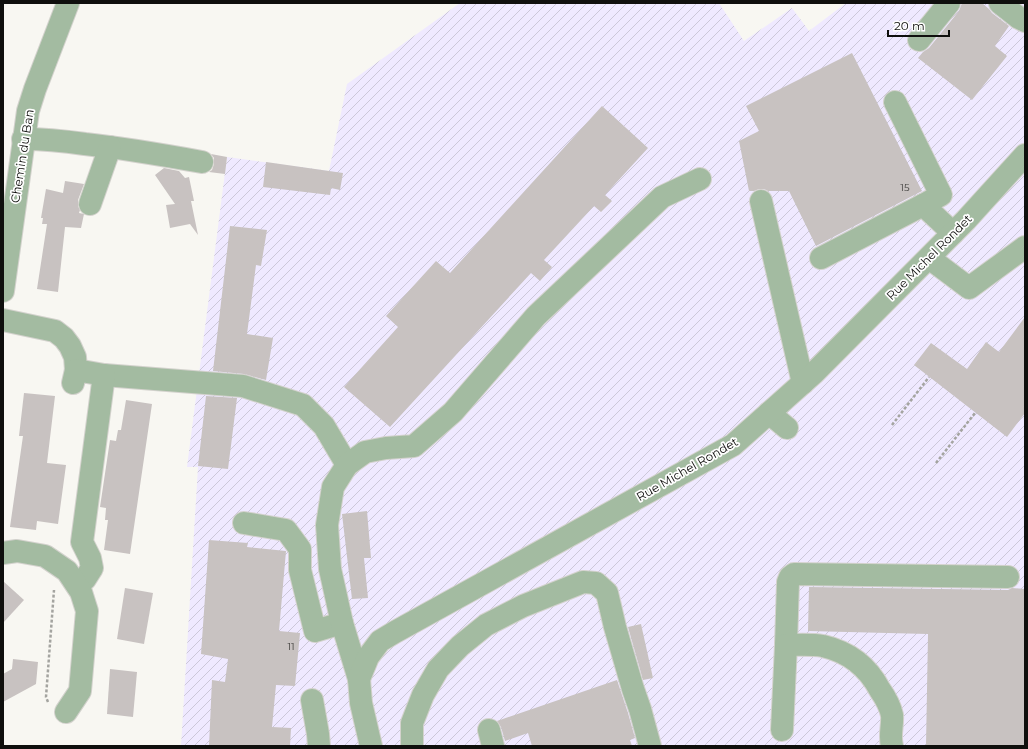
<svg xmlns="http://www.w3.org/2000/svg" width="1028" height="749" font-family="Montserrat,sans-serif">
	<style>
		.industrial { fill: url(#industrial-furrows) }
		.building { fill: #c8c2c1 }
		.lines { fill: none; stroke-linecap: round; stroke-linejoin: round }
		.minor-casing { stroke: #d3d2cd; stroke-width: 24 }
		.path { stroke: #a4a4a0; stroke-width: 2.5; stroke-dasharray: 3 2; stroke-linecap: butt }
		.minor { stroke: #a3bba1; stroke-width: 22 }
		.labels { text-anchor: middle; dominant-baseline: central; stroke-width: 3.5; stroke-linejoin: round; paint-order: stroke }
		.number-label { font-size: 10px; fill: #3d3c3a }
		.street-label { font-size: 12px; fill: #0f0f0d; stroke: #fff }
	</style>
	<defs>
		<pattern id="industrial-furrows" width="10" height="10" patternUnits="userSpaceOnUse"><rect width="10" height="10" fill="#efe9ff"/><path d="M-1 1l2-2M0 10L10 0M9 11l2-2" fill="none" stroke="#ccc7d9"/></pattern>
	</defs>
	<rect width="100%" height="100%" fill="#f8f7f2"/>
	<path class="industrial" d="M 460,3 L 719,3 L 744,41 L 792,8 L 809,31 L 846,3 L 1025,3 L 1025,746 L 181,746 L 198,467 L 187,467 L 227,157 L 329,171 L 347,84 Z"/>
	<g class="building">
		<path d="M 962,3 L 982,3 L 989,9 L 992,13 L 1009,26 L 995,46 L 1007,56 L 972,100 L 918,58 L 923,52 L 929,48 L 959,11 Z"/>
		<path d="M 852,53 L 922,191 L 816,246 L 789,191 L 768,191 L 764,189 L 759,189 L 754,191 L 749,191 L 739,141 L 759,131 L 746,106 Z"/>
		<path d="M 602,106 L 648,148 L 605,195 L 612,201 L 601,212 L 594,206 L 544,260 L 552,267 L 540,281 L 531,273 L 390,427 L 344,387 L 398,327 L 386,316 L 436,261 L 450,273 Z"/>
		<path d="M 211,154 L 227,157 L 225,174 L 209,172 L 212,170 L 214,164 L 214,158 Z"/>
		<path d="M 266,162 L 343,173 L 340,190 L 331,188 L 330,195 L 263,187 Z"/>
		<path d="M 164,168 L 179,171 L 185,178 L 189,177 L 194,201 L 191,201 L 198,235 L 190,224 L 170,228 L 166,205 L 175,204 L 155,175 Z"/>
		<path d="M 65,181 L 84,184 L 78,200 L 78,206 L 80,210 L 79,213 L 84,214 L 81,228 L 65,227 L 58,292 L 37,289 L 47,224 L 42,224 L 43,218 L 41,218 L 46,189 L 63,193 Z"/>
		<path d="M 230,226 L 267,230 L 261,266 L 256,265 L 247,334 L 273,338 L 266,380 L 244,374 L 213,371 Z"/>
		<path d="M 1025,317 L 1025,413 L 1007,437 L 914,365 L 931,343 L 967,369 L 986,342 L 999,352 Z"/>
		<path d="M 24,393 L 55,396 L 47,463 L 66,465 L 58,524 L 37,521 L 36,530 L 10,527 L 23,436 L 19,436 Z"/>
		<path d="M 206,396 L 237,398 L 228,469 L 198,466 Z"/>
		<path d="M 126,400 L 152,404 L 130,554 L 104,550 L 108,520 L 105,520 L 106,508 L 100,507 L 110,440 L 116,441 L 118,430 L 121,430 Z"/>
		<path d="M 367,511 L 371,558 L 364,558 L 368,598 L 352,599 L 342,514 Z"/>
		<path d="M 209,540 L 248,543 L 247,547 L 286,551 L 279,631 L 300,633 L 295,686 L 276,685 L 272,727 L 291,728 L 290,746 L 209,746 L 212,680 L 225,682 L 228,659 L 201,654 Z"/>
		<path d="M 3,581 L 24,600 L 3,623 Z"/>
		<path d="M 809,587 L 1008,590 L 1012,588 L 1025,589 L 1025,746 L 926,746 L 928,634 L 808,631 Z"/>
		<path d="M 125,588 L 153,593 L 144,644 L 117,639 Z"/>
		<path d="M 641,624 L 653,678 L 643,680 L 628,627 Z"/>
		<path d="M 13,659 L 38,662 L 36,684 L 3,702 L 3,674 L 12,669 Z"/>
		<path d="M 110,669 L 137,672 L 133,717 L 107,714 Z"/>
		<path d="M 617,680 L 628,713 L 635,738 L 630,740 L 632,746 L 532,746 L 528,733 L 505,741 L 501,727 L 497,721 Z"/>
	</g>
	<g class="lines">
		<g class="minor-casing">
			<g id="minor">
				<path d="M 1000,3 L 1019,18 L 1025,21"/>
				<path d="M 919,40 L 949,3"/>
				<path d="M 895,102 L 941,195 L 923,205"/>
				<path d="M 23,139 C 44,139 64,141 85,144 C 124,148 163,155 202,162"/>
				<path d="M 761,201 L 803,383"/>
				<path d="M 90,204 L 110,147"/>
				<path d="M 821,258 L 923,205 L 953,233"/>
				<path d="M 929,258 L 969,288 L 1025,247"/>
				<path d="M 3,291 L 28,111 L 35,89 L 68,3"/>
				<path d="M 3,320 L 55,331 L 64,338 L 70,346 L 75,357 L 76,370"/>
				<path d="M 104,375 L 243,386 L 303,405 L 324,426 L 347,465"/>
				<path d="M 73,383 L 76,370 L 104,375 L 82,542 L 90,558 L 92,568 L 85,579 L 77,585"/>
				<path d="M 769,413 L 787,428"/>
				<path d="M 244,523 L 286,530 L 300,549 L 300,570 L 315,631 L 342,623"/>
				<path d="M 3,553 L 17,551 L 45,556 L 67,571 L 81,592 L 87,611 L 80,691 L 66,712"/>
				<path d="M 786,645 L 788,582 L 790,577 L 794,574 L 1008,577"/>
				<path d="M 359,679 L 342,623 L 330,569 L 327,525 L 333,487 L 347,465 L 365,452 L 386,448 L 414,446 L 453,412 L 536,316 L 662,197 L 700,179"/>
				<path d="M 312,700 L 318,734 L 319,746"/>
				<path d="M 489,730 L 493,746"/>
				<path d="M 782,730 L 786,645 C 798,645 811,644 823,646 C 849,652 868,667 880,690 C 885,697 890,706 892,715 C 893,725 889,735 892,746"/>
				<path d="M 371,746 L 361,703 L 359,679 L 368,657 L 380,641 L 395,632 L 733,445 L 814,373 L 966,220 L 1025,155"/>
				<path d="M 412,746 L 412,723 L 423,695 L 438,669 L 460,646 L 486,625 L 523,606 L 583,582 L 596,583 L 607,593 L 615,627 L 633,689 L 640,709 L 650,746"/>
			</g>
		</g>
		<g class="path">
			<path d="M 892,425 L 929,377"/>
			<path d="M 936,463 L 975,413"/>
			<path d="M 48,702 L 46,697 L 54,590"/>
		</g>
		<use href="#minor" class="minor"/>
	</g>
	<g class="labels">
		<g class="number-label">
			<text x="905" y="187">15</text>
			<text x="291" y="646">11</text>
		</g>
		<g class="street-label">
			<text transform="translate(22 156) rotate(-81)">Chemin du Ban</text>
			<text transform="translate(929 257) rotate(-45)">Rue Michel Rondet</text>
			<text transform="translate(687 469) rotate(-30)">Rue Michel Rondet</text>
		</g>
	</g>
	<rect width="1028" height="749" fill="none" stroke="#0f0f0d" stroke-width="8"/>
	<path d="M888 30v6h61v-6" fill="none" stroke="#0f0f0d" stroke-width="2"/>
	<text x="894" y="30" font-size="12" fill="#0f0f0d" stroke="#ffffff" stroke-width="3" paint-order="stroke">20 m</text>
</svg>
